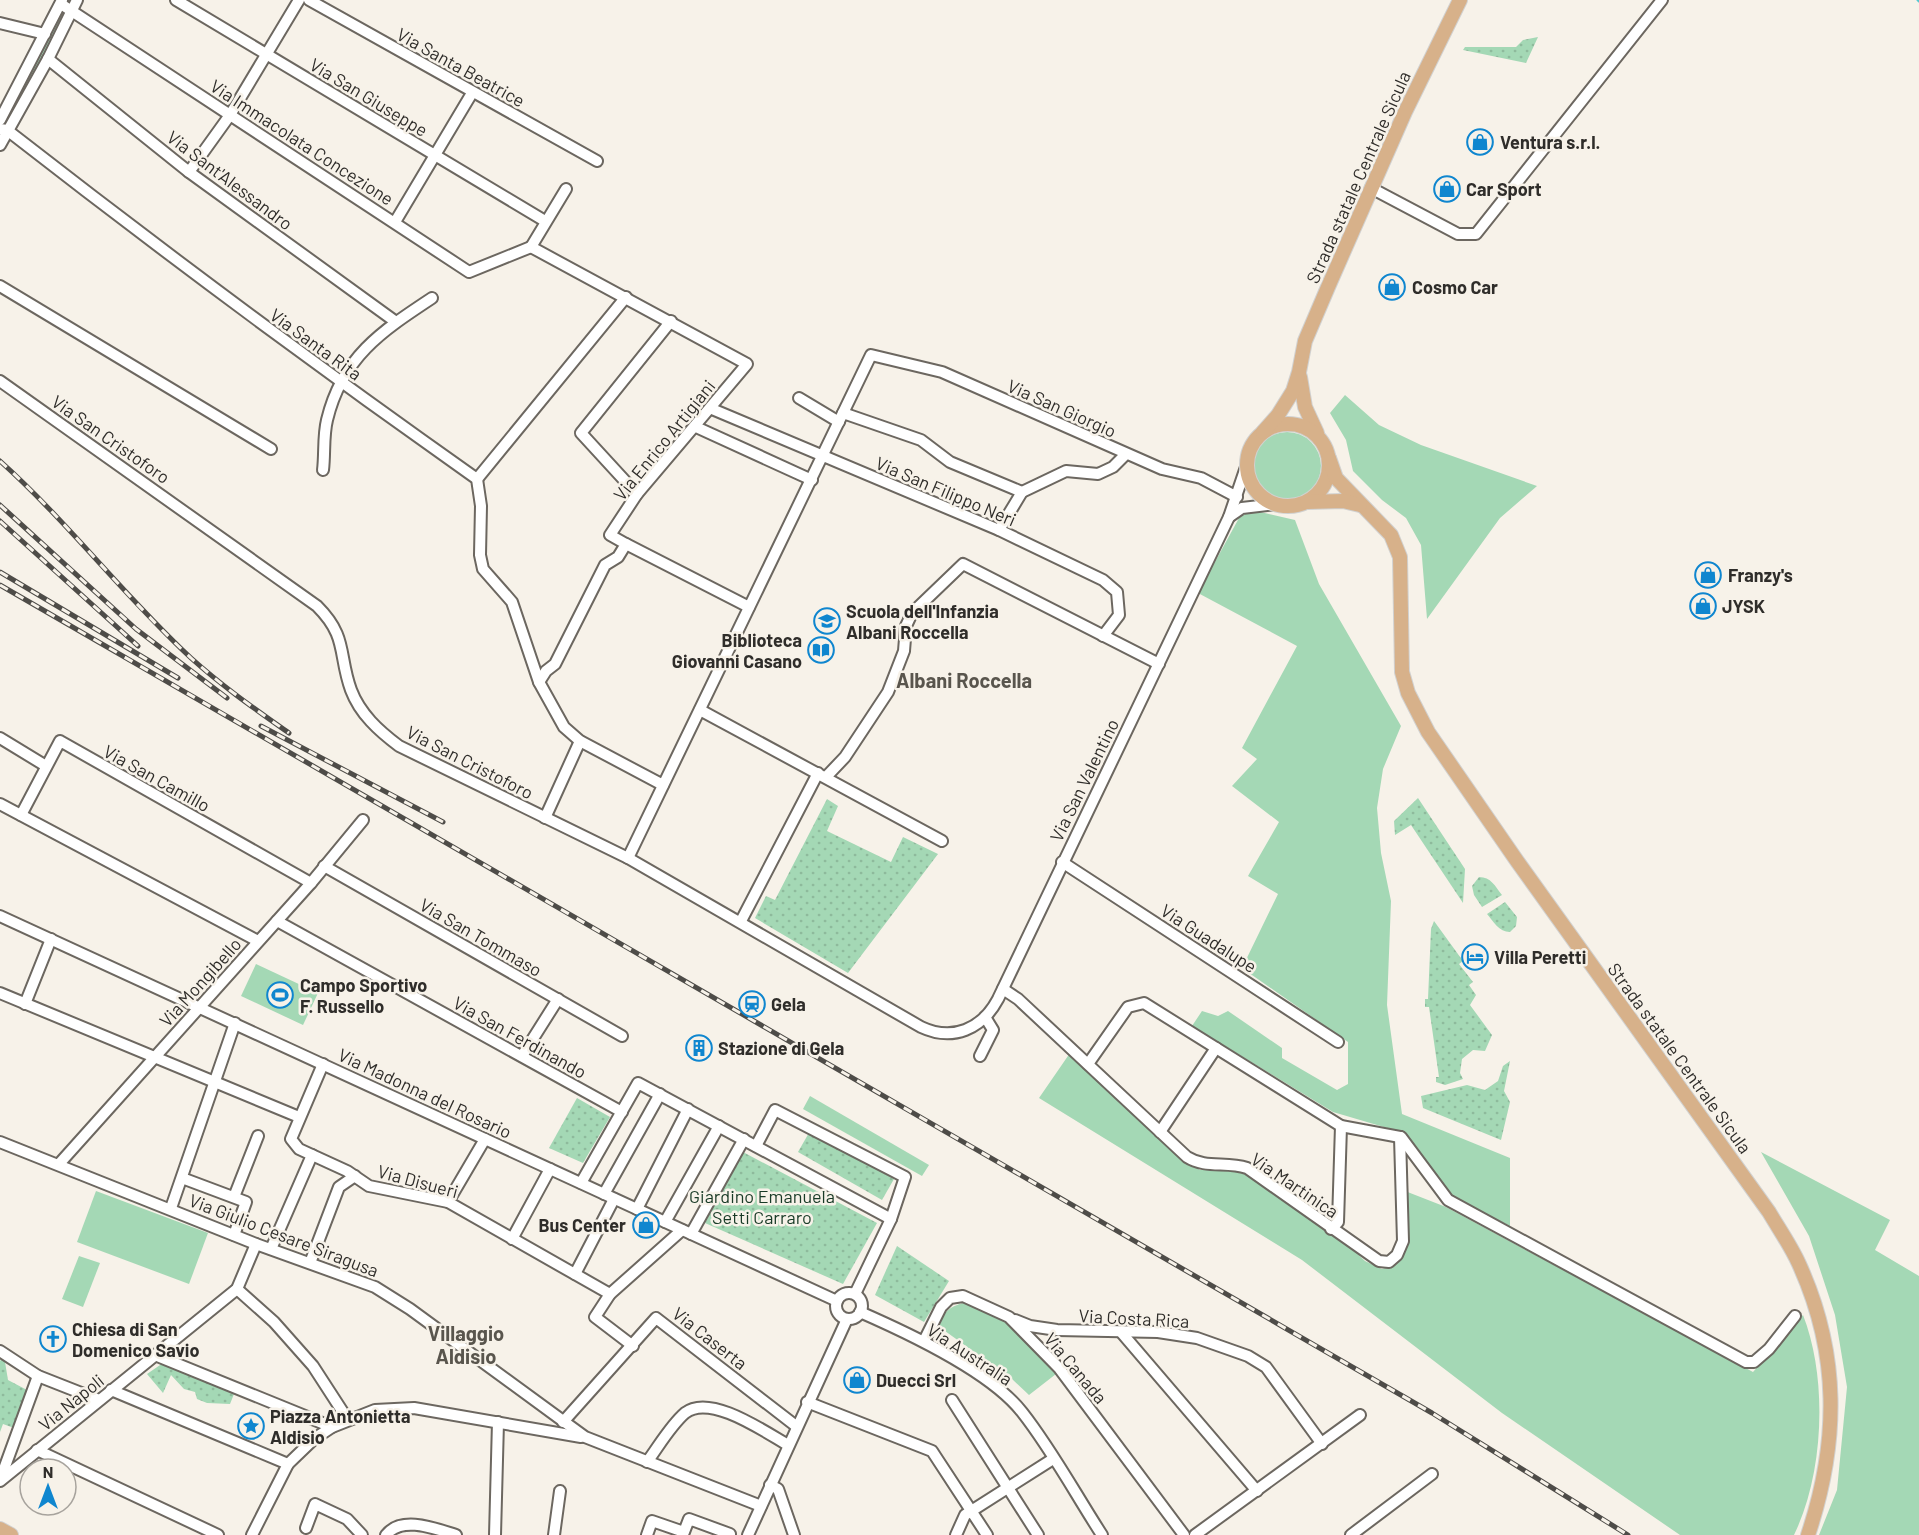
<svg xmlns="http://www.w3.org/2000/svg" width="1919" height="1535" font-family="Barlow,sans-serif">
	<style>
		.grass { fill: #a4d8b5 }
		.park { fill: url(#park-dots) }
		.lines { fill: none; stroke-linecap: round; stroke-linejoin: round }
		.stream { stroke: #53c9d1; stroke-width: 3 }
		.minor-casing { stroke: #6c6760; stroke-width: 14 }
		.major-casing { stroke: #d1d1d0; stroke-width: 16 }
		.minor { stroke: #fff; stroke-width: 10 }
		.major { stroke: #d7b18a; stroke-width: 14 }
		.rail-casing { stroke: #4e4c48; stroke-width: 5 }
		.rail { stroke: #f7f2e9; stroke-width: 3; stroke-dasharray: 9; stroke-linecap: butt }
		.labels { text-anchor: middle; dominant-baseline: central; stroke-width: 5; stroke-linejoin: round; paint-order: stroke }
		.street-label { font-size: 18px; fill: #2f2d2a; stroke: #f7f2e9 }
		.poi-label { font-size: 18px; font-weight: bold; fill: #2f2d2a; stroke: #f7f2e9; text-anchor: start }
		.park-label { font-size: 18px; fill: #183a26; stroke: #f7f2e9 }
		.neighbourhood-label { font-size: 20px; font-weight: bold; fill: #59554d; stroke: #f7f2e9 }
	</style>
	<defs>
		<pattern id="park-dots" width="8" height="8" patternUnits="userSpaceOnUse" patternTransform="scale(1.5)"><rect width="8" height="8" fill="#a4d8b5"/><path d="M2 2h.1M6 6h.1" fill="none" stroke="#8eba9c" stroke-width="1.8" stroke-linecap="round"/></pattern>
	</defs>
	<rect width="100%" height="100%" fill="#f7f2e9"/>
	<g class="grass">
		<path d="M 62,10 L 68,14 L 9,119 L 5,116 Z"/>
		<path d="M 1345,395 L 1379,425 L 1421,445 L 1537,486 L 1500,518 L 1427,619 L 1421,545 L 1406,518 L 1382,500 L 1353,471 L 1346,440 L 1330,413 Z"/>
		<circle cx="1287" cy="466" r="34"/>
		<path d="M 1252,510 L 1295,520 L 1319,584 L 1401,726 L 1383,769 L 1377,808 L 1381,853 L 1391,901 L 1387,1005 L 1402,1114 L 1510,1158 L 1510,1226 L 1455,1198 L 1394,1130 L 1333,1112 L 1192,1026 L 1202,1011 L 1218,1016 L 1228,1011 L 1282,1048 L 1282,1058 L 1337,1090 L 1348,1084 L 1348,1042 L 1242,968 L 1278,894 L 1248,876 L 1279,822 L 1232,786 L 1257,759 L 1242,748 L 1297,646 L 1198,593 L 1239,518 Z"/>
		<path d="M 256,964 L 318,993 L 303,1025 L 241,996 Z"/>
		<path d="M 1070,1053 L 1178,1156 L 1200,1170 L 1227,1169 L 1251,1175 L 1331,1229 L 1365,1261 L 1382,1269 L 1397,1264 L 1407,1248 L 1405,1191 L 1446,1207 L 1753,1372 L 1803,1315 C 1828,1379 1824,1473 1794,1535 L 1680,1535 L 1502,1413 L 1302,1260 L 1039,1098 Z"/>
		<path d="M 810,1096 L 929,1165 L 922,1176 L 803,1109 Z"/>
		<path d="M 1761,1152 L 1890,1220 L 1875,1250 L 1919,1276 L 1919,1535 L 1819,1535 L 1837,1490 L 1847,1387 L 1835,1315 L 1809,1236 Z"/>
		<path d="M 96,1191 L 208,1233 L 189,1284 L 77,1242 Z"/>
		<path d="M 79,1256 L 100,1263 L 83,1307 L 62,1299 Z"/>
		<path d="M 963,1303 C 1000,1309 1035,1345 1056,1374 L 1029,1395 L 1012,1379 L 938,1326 C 944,1312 949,1307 963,1303 Z"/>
	</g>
	<g class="park">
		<path d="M 1538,37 L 1526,63 L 1463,50 L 1465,47 L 1516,47 L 1523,40 Z"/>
		<path d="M 1418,798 L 1465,869 L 1463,903 L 1411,825 L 1395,835 L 1394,821 Z"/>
		<path d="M 827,799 L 838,806 L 827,831 L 891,862 L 903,837 L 938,854 L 848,973 L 755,918 L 766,896 L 775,900 Z"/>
		<path d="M 1479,877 C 1491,877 1495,886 1502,895 L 1482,907 L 1474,895 L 1472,886 Z"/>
		<path d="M 1505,902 L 1517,917 L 1516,926 L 1510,932 C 1499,932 1493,921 1487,914 Z"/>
		<path d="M 1434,921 L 1463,961 L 1459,964 L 1473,982 L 1469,985 L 1476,995 L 1470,1005 L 1492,1035 L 1485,1051 L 1473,1050 L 1462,1059 L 1460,1073 L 1463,1079 L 1445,1085 L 1436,1082 L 1436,1077 L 1439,1077 L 1429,1007 L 1425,1007 L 1425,999 L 1428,999 L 1431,929 Z"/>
		<path d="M 1510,1061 L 1504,1091 L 1510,1102 L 1501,1140 L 1423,1108 L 1421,1096 L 1467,1085 L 1485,1090 L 1498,1081 L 1503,1066 Z"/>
		<path d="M 577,1098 L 610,1117 L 583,1163 L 549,1148 Z"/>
		<path d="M 810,1131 L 894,1179 L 882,1200 L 798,1152 Z"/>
		<path d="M 743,1152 L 877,1223 L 843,1284 L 705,1223 Z"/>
		<path d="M 897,1246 L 949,1281 L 924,1322 L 875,1295 Z"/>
		<path d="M 4,1356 L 8,1380 L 27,1390 L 14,1428 L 3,1424 L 0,1432 L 0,1361 Z"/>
		<path d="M 163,1363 L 234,1394 L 230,1404 L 207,1403 L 197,1399 L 195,1392 L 184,1389 L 171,1375 L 163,1393 L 147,1374 Z"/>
	</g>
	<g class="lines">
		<path class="stream" d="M 1918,0 L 1919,1"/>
		<g class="minor-casing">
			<g id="minor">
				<path d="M 176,0 L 545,221"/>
				<path d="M 309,0 L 597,161"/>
				<path d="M 61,4 L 469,272 L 531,247"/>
				<path d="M 0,23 L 45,34"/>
				<path d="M 48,59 L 189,172 L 396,322"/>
				<path d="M 0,120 L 62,0"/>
				<path d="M 0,129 L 7,130 C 161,250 317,366 477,479 L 481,506 L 480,555 L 483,569 L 512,602 L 539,682 L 564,727 L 580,741 L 663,785"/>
				<path d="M 0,145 L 48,59 L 77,0"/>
				<path d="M 189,172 L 230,115 L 299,0"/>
				<path d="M 1371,188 L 1458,234 L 1476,234 L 1662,0"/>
				<path d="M 395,222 L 472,93"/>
				<path d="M 0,286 L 271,449"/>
				<path d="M 0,381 L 317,606 C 348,637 338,654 351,690 C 360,714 379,731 399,746 L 628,858 L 921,1027 C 953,1042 982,1029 998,999 L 1229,517 L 1247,464"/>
				<path d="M 799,398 L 839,422"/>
				<path d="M 712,409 L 999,530 L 1103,580 L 1117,592 L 1119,615 L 1103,636"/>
				<path d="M 843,413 L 921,440 L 950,462 L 1022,492"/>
				<path d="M 696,427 L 812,480"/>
				<path d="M 323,470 C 325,454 323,436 327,420 C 342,357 382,331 432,298"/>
				<path d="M 477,479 L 626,297"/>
				<path d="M 637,494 L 581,433 L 671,321"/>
				<path d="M 1229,517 L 1242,508 L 1276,504"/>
				<path d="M 999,530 L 1022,492 L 1066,471 L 1098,474 L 1113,467 L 1126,454"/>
				<path d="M 626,544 L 749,607"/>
				<path d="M 539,682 L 546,671 L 555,664 L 605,565 L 618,557 L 626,544 L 610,535 L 637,494 L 747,364 L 531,247 L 566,189"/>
				<path d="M 700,710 L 942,841"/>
				<path d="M 0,738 L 46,766"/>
				<path d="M 826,777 L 845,757 L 888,692 L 904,651 L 906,626 L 912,613 L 963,564 L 1159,664"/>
				<path d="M 0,804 L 258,941"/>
				<path d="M 21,815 L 60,741 L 311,883"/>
				<path d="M 545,818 L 580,741"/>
				<path d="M 628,858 L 871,355 L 942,372 L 1162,469 L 1201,478 L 1237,497"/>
				<path d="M 1062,862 L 1338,1042"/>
				<path d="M 324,866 L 622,1036"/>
				<path d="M 0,916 L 837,1301"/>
				<path d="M 277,921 L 622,1112"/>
				<path d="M 741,921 L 818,773"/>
				<path d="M 1003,989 L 1018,999 L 1187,1157 C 1206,1169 1226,1161 1247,1168 L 1379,1261 L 1389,1262 L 1397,1255 L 1403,1241 L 1400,1137"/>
				<path d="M 0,993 L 299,1117"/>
				<path d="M 25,1004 L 51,939"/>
				<path d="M 522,1056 L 558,999"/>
				<path d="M 980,1056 L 993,1030 L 985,1017"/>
				<path d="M 323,1064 L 291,1139 L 299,1149 L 347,1171 L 369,1186 L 448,1202 L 610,1294"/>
				<path d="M 1088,1064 L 1128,1007 L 1144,1003 L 1341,1126 L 1400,1137"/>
				<path d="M 1160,1132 L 1216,1048"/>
				<path d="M 1401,1137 L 1448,1200 L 1746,1362 L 1754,1362 L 1769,1349 L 1795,1316"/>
				<path d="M 0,1142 L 256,1244 L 375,1287 L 410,1309 L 585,1437 L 761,1506"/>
				<path d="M 756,1146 L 775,1110 L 905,1177 L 891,1219 L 855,1294"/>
				<path d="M 59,1164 L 311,883 L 363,820"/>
				<path d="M 182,1178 L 246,1202 L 234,1235"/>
				<path d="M 581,1183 L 638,1083 L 891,1219"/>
				<path d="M 604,1194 L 660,1094"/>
				<path d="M 234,1197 L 258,1136"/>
				<path d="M 448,1202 L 485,1139"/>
				<path d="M 171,1208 L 235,1023"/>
				<path d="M 637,1209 L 688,1109"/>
				<path d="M 665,1222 L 719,1126"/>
				<path d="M 1331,1229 L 1338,1222 L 1341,1126"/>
				<path d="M 691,1234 L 744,1139"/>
				<path d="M 512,1239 L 550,1169"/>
				<path d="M 271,1249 L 312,1155"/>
				<path d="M 310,1263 L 339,1187 L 355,1176"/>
				<path d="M 575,1274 L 614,1199"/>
				<path d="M 237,1289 L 274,1322 L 313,1366 L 348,1420"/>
				<circle cx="849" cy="1306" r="13"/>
				<path d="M 860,1312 C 908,1333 990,1371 1022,1412 C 1052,1450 1076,1495 1102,1535"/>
				<path d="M 1015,1320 L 1030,1326 L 1057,1330 L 1158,1332 L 1197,1338 L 1248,1356 L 1266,1367 L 1322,1444"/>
				<path d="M 1121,1332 L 1257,1491"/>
				<path d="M 924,1341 L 941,1307 L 950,1298 L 963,1296 L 1009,1317 L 1059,1368 L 1184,1535"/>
				<path d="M 633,1346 L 595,1317 L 610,1294 L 682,1230"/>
				<path d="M 0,1351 L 38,1376 L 99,1400"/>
				<path d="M 155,1355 L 332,1427"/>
				<path d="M 111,1390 L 288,1464"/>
				<path d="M 952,1400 L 1038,1535"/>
				<path d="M 807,1402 L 932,1451 L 987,1535"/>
				<path d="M 563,1422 L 656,1318 L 796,1426"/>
				<path d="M 37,1450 L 218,1535"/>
				<path d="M 647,1462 C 659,1446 670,1426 685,1413 C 710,1393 765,1432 788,1445"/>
				<path d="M 0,1480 L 38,1376"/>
				<path d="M 0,1481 L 237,1289 L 256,1244"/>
				<path d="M 770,1485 L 778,1489 L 794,1535"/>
				<path d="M 306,1528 L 315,1504 L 347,1519 L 362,1535"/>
				<path d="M 252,1535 L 288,1464 L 314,1439 L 332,1427 L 375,1410 L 414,1408 L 581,1437"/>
				<path d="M 386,1535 C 402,1515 436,1529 456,1535"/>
				<path d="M 495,1535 L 498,1422"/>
				<path d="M 554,1535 L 560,1491"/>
				<path d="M 647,1535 L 652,1521 L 684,1532 L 689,1519 L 730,1534"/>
				<path d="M 748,1535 L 847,1319"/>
				<path d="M 956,1535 L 965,1515 L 1053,1459"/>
				<path d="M 1195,1535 L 1360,1415"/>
				<path d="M 1351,1535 L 1432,1474"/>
			</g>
		</g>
		<g class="major-casing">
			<g id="major">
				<path d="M 1300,377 L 1305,407 L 1317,433"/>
				<circle cx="1288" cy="465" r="41"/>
				<path d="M 1263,432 L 1278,415 L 1293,391 L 1299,372 L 1305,341 L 1328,287 L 1405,112 L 1460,0"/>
				<path d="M 1329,458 L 1336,478 L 1391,535 L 1400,557 L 1402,672 L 1408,693 L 1428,732 L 1517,861 L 1769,1212 C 1779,1229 1791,1246 1799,1264 C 1840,1354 1839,1442 1808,1535"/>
				<path d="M 1307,502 L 1343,501 L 1360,505"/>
				<path d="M 0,1529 L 11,1535"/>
			</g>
		</g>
		<use href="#minor" class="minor"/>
		<use href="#major" class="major"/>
		<g class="rail-casing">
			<g id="rail">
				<path d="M 0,461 C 68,522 124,596 191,658 C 222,686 255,709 289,733"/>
				<path d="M 0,505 L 136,629 L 227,698"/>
				<path d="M 0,521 L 138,646"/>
				<path d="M 0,572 L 178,678"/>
				<path d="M 0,585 L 1432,1413 L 1628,1535"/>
				<path d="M 261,726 L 443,822"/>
			</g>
		</g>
		<use href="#rail" class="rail"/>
	</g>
	<defs>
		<g id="shop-ring" transform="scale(1.35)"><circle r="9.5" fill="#f7f2e9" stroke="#0f86cf" stroke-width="1.5"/><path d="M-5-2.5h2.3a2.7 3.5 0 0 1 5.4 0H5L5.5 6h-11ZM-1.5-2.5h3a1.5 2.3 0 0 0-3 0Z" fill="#0f86cf"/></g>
		<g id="school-ring" transform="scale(1.35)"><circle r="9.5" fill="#f7f2e9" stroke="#0f86cf" stroke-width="1.5"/><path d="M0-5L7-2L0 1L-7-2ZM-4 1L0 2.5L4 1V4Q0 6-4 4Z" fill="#0f86cf"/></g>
		<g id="library-ring" transform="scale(1.35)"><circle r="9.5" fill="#f7f2e9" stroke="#0f86cf" stroke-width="1.5"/><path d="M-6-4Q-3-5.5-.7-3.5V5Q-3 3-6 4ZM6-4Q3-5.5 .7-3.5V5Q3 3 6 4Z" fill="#0f86cf"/></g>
		<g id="hotel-ring" transform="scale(1.35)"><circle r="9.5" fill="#f7f2e9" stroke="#0f86cf" stroke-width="1.5"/><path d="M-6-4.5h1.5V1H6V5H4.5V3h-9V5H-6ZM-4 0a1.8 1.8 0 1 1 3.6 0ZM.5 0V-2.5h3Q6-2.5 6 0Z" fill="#0f86cf"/></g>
		<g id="stadium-ring" transform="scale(1.35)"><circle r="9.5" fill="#f7f2e9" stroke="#0f86cf" stroke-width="1.5"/><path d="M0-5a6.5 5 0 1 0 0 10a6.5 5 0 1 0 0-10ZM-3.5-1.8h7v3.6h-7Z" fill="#0f86cf"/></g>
		<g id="station-ring" transform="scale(1.35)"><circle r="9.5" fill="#f7f2e9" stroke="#0f86cf" stroke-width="1.5"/><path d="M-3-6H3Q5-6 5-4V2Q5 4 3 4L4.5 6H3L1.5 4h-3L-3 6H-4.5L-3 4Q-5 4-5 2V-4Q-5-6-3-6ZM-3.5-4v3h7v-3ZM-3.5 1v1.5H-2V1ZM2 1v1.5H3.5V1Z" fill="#0f86cf"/></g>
		<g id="building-ring" transform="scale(1.35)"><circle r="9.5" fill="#f7f2e9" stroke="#0f86cf" stroke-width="1.5"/><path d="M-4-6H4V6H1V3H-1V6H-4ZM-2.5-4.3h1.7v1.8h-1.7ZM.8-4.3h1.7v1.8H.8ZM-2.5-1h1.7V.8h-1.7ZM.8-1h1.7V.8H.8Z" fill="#0f86cf"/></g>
		<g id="church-ring" transform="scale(1.35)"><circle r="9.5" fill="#f7f2e9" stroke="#0f86cf" stroke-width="1.5"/><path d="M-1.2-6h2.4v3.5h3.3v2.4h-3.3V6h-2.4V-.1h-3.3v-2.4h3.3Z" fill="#0f86cf"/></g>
		<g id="sight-ring" transform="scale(1.35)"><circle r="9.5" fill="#f7f2e9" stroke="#0f86cf" stroke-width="1.5"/><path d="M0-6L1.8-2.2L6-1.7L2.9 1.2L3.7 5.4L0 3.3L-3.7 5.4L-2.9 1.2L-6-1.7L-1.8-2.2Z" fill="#0f86cf"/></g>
	</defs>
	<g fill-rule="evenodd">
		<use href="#shop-ring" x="1480" y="142"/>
		<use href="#shop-ring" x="1447" y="189"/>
		<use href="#shop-ring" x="1392" y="287"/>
		<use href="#shop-ring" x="1708" y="575"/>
		<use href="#shop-ring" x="1703" y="606"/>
		<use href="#school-ring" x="827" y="621"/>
		<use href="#library-ring" x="821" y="650"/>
		<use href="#hotel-ring" x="1475" y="957"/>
		<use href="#stadium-ring" x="280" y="995"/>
		<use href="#station-ring" x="752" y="1004"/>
		<use href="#building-ring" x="699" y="1048"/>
		<use href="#shop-ring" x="646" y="1225"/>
		<use href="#church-ring" x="53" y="1339"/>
		<use href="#shop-ring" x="857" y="1380"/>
		<use href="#sight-ring" x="251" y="1426"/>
	</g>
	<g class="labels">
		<g class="street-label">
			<text transform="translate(461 67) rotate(29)">Via Santa Beatrice</text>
			<text transform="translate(369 97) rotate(31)">Via San Giuseppe</text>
			<text transform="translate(302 142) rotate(33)">Via Immacolata Concezione</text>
			<text transform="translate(1358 177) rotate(-66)">Strada statale Centrale Sicula</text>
			<text transform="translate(230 180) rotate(37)">Via Sant'Alessandro</text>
			<text transform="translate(316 344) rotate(36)">Via Santa Rita</text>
			<text transform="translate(1062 408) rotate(24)">Via San Giorgio</text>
			<text transform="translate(111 439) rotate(35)">Via San Cristoforo</text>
			<text transform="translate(664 440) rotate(-51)">Via Enrico Artigiani</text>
			<text transform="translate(946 491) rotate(23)">Via San Filippo Neri</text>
			<text transform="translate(470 762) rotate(27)">Via San Cristoforo</text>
			<text transform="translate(157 778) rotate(29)">Via San Camillo</text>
			<text transform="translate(1084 780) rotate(-64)">Via San Valentino</text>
			<text transform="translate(481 937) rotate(30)">Via San Tommaso</text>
			<text transform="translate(1209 938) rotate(33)">Via Guadalupe</text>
			<text transform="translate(200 982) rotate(-48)">Via Mongibello</text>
			<text transform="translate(520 1037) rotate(29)">Via San Ferdinando</text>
			<text transform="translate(1680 1058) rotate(54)">Strada statale Centrale Sicula</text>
			<text transform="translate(425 1093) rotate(25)">Via Madonna del Rosario</text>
			<text transform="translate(418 1181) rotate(15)">Via Disueri</text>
			<text transform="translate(1295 1185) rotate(34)">Via Martinica</text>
			<text transform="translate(284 1235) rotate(21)">Via Giulio Cesare Siragusa</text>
			<text transform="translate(1134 1318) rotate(3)">Via Costa Rica</text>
			<text transform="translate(710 1338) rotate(38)">Via Caserta</text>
			<text transform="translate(970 1354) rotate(33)">Via Australia</text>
			<text transform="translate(1076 1368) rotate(50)">Via Canada</text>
			<text transform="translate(71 1402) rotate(-39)">Via Napoli</text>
		</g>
		<g class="poi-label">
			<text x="1500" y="142">Ventura s.r.l.</text>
			<text x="1466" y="189">Car Sport</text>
			<text x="1412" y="287">Cosmo Car</text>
			<text x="1728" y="575">Franzy's</text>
			<text x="1722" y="606">JYSK</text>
			<text x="846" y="611">Scuola dell'Infanzia<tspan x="846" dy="21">Albani Roccella</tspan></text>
			<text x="802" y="640" text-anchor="end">Biblioteca<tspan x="802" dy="21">Giovanni Casano</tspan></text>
			<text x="1494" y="957">Villa Peretti</text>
			<text x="300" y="985">Campo Sportivo<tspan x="300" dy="21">F. Russello</tspan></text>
			<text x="771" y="1004">Gela</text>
			<text x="718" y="1048">Stazione di Gela</text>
			<text x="626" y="1225" text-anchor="end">Bus Center</text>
			<text x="72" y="1329">Chiesa di San<tspan x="72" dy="21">Domenico Savio</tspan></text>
			<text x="876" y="1380">Duecci Srl</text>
			<text x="270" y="1416">Piazza Antonietta<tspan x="270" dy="21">Aldisio</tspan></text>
		</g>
		<g class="park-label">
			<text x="762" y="1196">Giardino Emanuela<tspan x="762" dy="21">Setti Carraro</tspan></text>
		</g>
		<g class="neighbourhood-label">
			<text x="964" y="680">Albani Roccella</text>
			<text x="466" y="1333">Villaggio<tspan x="466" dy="23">Aldisio</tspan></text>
		</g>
	</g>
	<g transform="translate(48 1487)"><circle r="28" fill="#f7f2e9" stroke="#a7a39d" stroke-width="1.5"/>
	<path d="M0-4.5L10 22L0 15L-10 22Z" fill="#0f86cf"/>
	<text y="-9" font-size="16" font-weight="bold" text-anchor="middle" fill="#2f2d2a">N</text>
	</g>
</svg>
